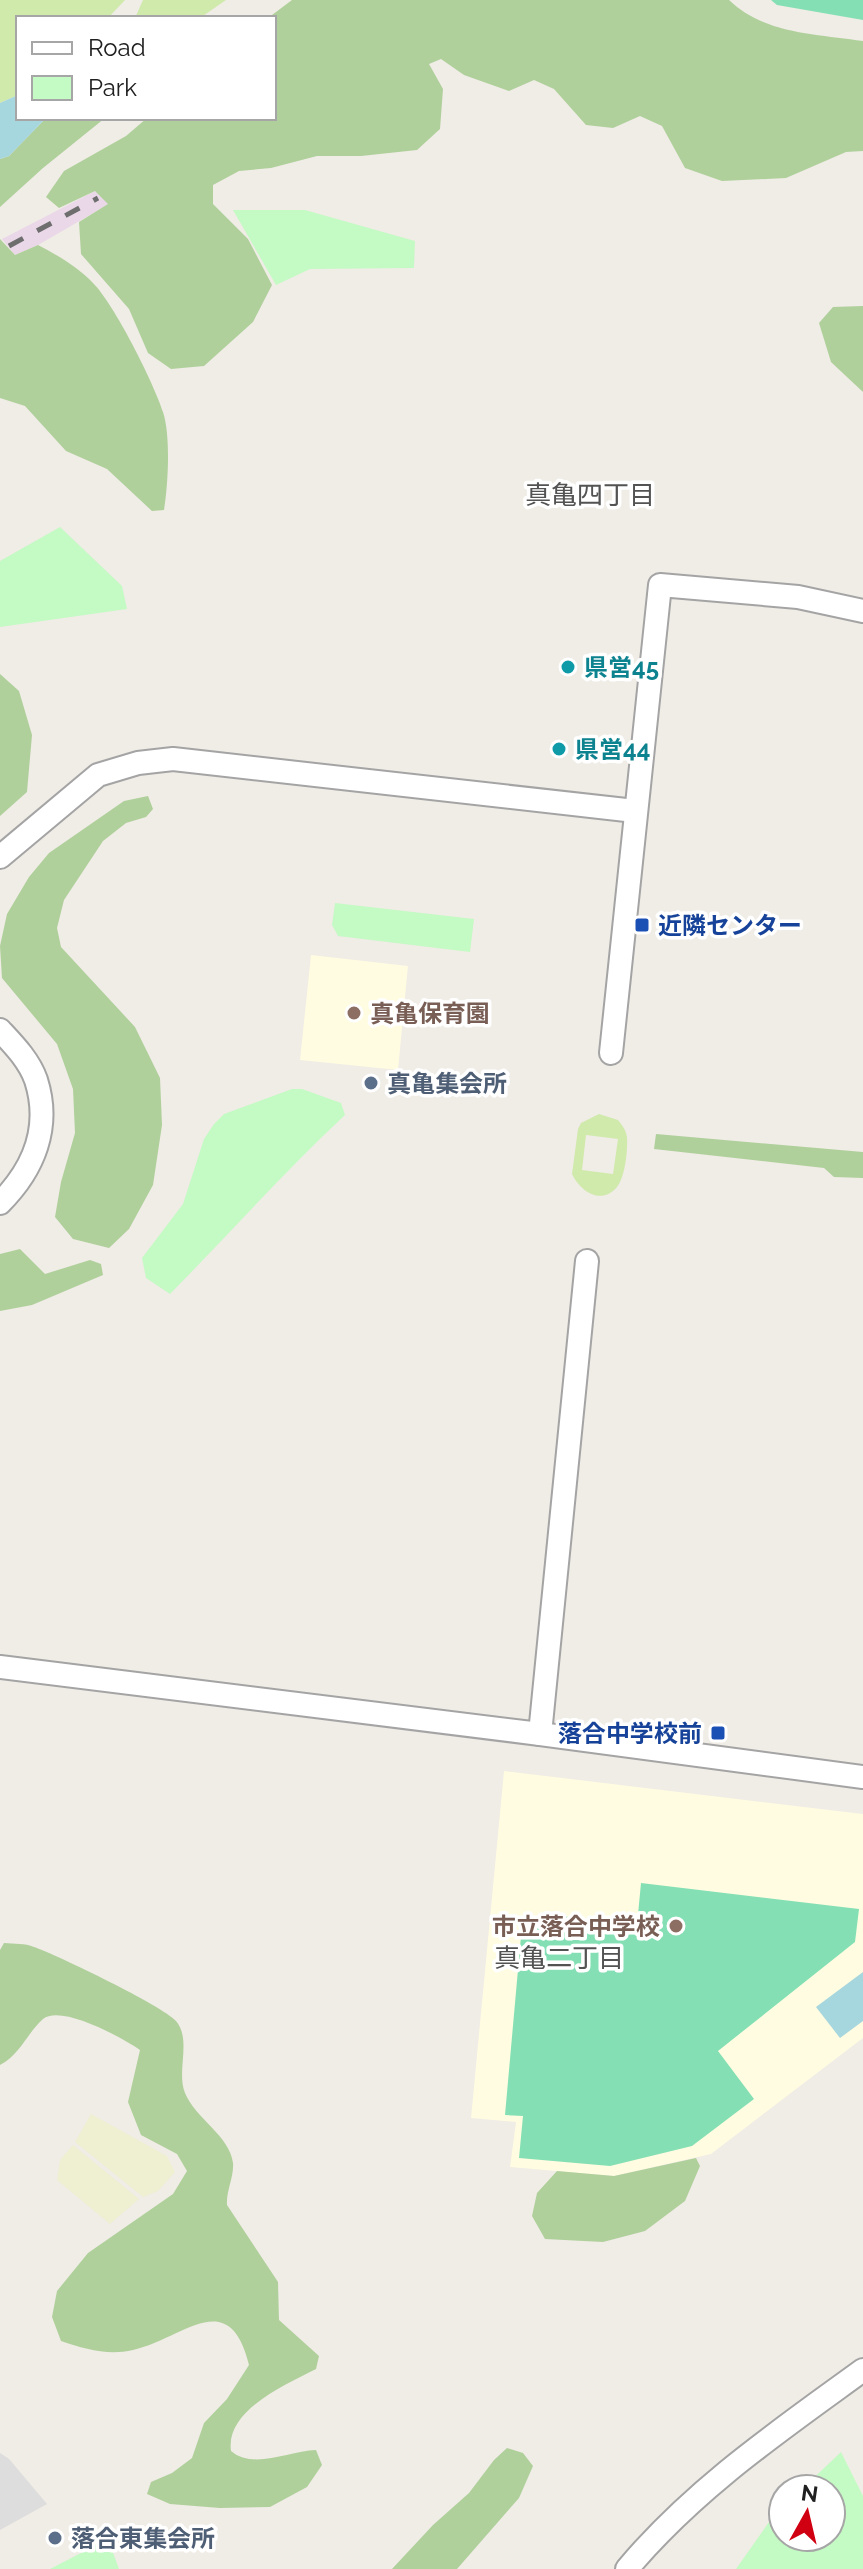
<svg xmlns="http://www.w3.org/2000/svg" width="863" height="2569" font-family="Raleway,'Noto Sans JP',sans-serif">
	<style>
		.residential { fill: #dedddd }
		.industrial { fill: #ead8e8 }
		.education { fill: #fffce1 }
		.farmland { fill: #efefd2 }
		.grass { fill: #d0eaac; fill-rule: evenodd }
		.forest { fill: #afd09b }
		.park { fill: #c4fac4 }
		.pitch { fill: #84e0b4 }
		.water { fill: #a6d6de }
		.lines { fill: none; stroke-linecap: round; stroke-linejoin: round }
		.minor-casing { stroke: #a4a4a4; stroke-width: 26 }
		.minor { stroke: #fff; stroke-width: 22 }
		.rail { stroke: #6e6e6e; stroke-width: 5; stroke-dasharray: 16 16; stroke-linecap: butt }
		.culture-dot { fill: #0f9aa8; stroke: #fff; stroke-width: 3 }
		.transit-dot { fill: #1a4fb4; stroke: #fff; stroke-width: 3 }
		.education-dot { fill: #8d6e63; stroke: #fff; stroke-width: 3 }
		.service-dot { fill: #5c6f8a; stroke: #fff; stroke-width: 3 }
		.labels { text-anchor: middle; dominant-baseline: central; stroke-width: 7; stroke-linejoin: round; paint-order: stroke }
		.culture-label { font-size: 24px; font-weight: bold; fill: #0d838f; stroke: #fff; text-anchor: start }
		.transit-label { font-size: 24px; font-weight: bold; fill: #164399; stroke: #fff; text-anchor: start }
		.education-label { font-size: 24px; font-weight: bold; fill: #785e54; stroke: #fff; text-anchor: start }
		.service-label { font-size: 24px; font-weight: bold; fill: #4e5e75; stroke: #fff; text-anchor: start }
		.neighbourhood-label { font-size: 26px; fill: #535353; stroke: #fff }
	</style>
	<rect width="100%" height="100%" fill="#f0ece6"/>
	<path class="residential" d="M 0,2453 L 9,2459 L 47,2504 L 0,2530 Z"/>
	<path class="industrial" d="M 95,191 L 109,204 L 38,245 L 15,255 L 2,239 Z"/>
	<g class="education">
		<path d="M 311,955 L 408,966 L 398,1070 L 300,1060 Z"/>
		<path d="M 504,1771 L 863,1814 L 863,2038 L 711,2154 L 614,2176 L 510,2167 L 516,2122 L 471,2118 Z"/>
	</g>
	<g class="farmland">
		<path d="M 91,2114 L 167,2156 L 175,2172 L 158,2191 L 143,2197 L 75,2142 Z"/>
		<path d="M 73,2145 L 139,2199 L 110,2224 L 57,2180 L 60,2160 Z"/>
	</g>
	<g class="grass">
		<path d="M 0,0 L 125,0 L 108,18 L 18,18 L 18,95 L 0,103 Z"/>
		<path d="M 143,0 L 226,0 L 200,18 L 135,18 Z"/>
		<path d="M 599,1114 L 618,1120 C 622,1125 626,1130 627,1137 C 628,1149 625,1178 617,1187 C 601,1206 580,1191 572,1174 L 578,1129 L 581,1123 ZM 586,1135 L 618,1139 L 613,1174 L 582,1170 Z"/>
	</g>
	<g class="forest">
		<path d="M 292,0 L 729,0 C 764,34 817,34 863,41 L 863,151 L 846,152 L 786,178 L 722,181 L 685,168 L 662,126 L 640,116 L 613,128 L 586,125 L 554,89 L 534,80 L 509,91 L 464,75 L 441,59 L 429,64 L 443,89 L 440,129 L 417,150 L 361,156 L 317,156 L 271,168 L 239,171 L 213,185 L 213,204 L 248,239 L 272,285 L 253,322 L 204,366 L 171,369 L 148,353 L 129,309 L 81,254 L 79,222 L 108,204 L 95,191 L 59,208 L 46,197 L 64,171 L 126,136 L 147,118 L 274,118 L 274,18 L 268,18 Z"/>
		<path d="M 46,118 L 105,118 L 43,168 L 0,207 L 0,159 L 9,156 Z"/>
		<path d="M 0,239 L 15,255 L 38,245 C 57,255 78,267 93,283 C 114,304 154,383 163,412 C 171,437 168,485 164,510 L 152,511 L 107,469 L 66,451 L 25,406 L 0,398 Z"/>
		<path d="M 863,306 L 863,392 L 831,362 L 819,323 L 833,307 Z"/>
		<path d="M 0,674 L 19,691 L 32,735 L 27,792 L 0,816 Z"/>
		<path d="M 148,796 L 153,809 L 146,817 L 126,823 L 103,841 L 64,900 L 57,928 L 61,947 L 135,1027 L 160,1078 L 162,1125 L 153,1185 L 129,1229 L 109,1248 L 73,1239 L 55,1217 L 61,1182 L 75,1133 L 73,1089 L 57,1044 L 2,978 L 0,946 L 7,914 L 29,877 L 49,853 L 124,801 Z"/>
		<path d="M 656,1134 L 863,1152 L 863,1178 L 834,1177 L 824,1168 L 654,1149 Z"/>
		<path d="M 20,1249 L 45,1274 L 90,1260 L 101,1264 L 103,1275 L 32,1305 L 0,1311 L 0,1254 Z"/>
		<path d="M 4,1943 C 14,1944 25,1943 34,1947 C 57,1955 163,2006 176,2021 C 192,2040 176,2071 185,2093 C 195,2118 230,2136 233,2163 C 234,2177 226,2191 227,2205 L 278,2282 L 279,2320 L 319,2356 L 316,2369 C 287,2384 225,2410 231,2451 C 253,2470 289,2451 316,2450 L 322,2465 L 307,2487 L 270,2507 L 220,2508 L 170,2504 L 147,2494 L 151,2482 L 172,2473 L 192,2458 L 204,2423 L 227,2399 L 249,2365 C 229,2284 183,2339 133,2350 C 108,2356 85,2349 61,2341 L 52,2317 L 57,2291 L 88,2253 L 173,2194 L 187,2171 L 177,2154 L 141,2135 L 128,2102 L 140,2050 C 123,2038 61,2004 43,2019 C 27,2033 20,2055 0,2065 L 0,1950 Z"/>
		<path d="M 696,2158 L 700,2166 L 685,2201 L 645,2231 L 603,2242 L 545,2239 L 532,2216 L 537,2193 L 557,2171 L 614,2176 Z"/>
		<path d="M 507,2448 L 523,2453 L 533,2466 L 519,2498 L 457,2569 L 392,2569 L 433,2525 L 469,2493 L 494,2460 Z"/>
	</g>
	<g class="park">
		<path d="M 305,210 L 415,241 L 414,268 L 310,269 L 276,285 L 233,210 Z"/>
		<path d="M 60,527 L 122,586 L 127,609 L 0,627 L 0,561 Z"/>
		<path d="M 335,903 L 474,919 L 470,952 L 338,936 L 332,925 Z"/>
		<path d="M 292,1089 L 302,1089 L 341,1103 L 345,1115 C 284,1172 229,1234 170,1294 L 146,1278 L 142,1258 L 183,1204 L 204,1139 L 214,1124 L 224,1114 Z"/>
		<path d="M 841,2452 L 863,2496 L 863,2569 L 736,2569 L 774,2515 L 783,2506 L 783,2537 L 831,2537 L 831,2489 L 802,2489 Z"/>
		<path d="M 108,2539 L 119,2569 L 50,2569 Z"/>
	</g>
	<g class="pitch">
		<path d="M 771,0 L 863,0 L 863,20 L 777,5 Z"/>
		<path d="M 641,1883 L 859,1909 L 855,1942 L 718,2051 L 754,2099 L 692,2146 L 610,2166 L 519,2158 L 523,2116 L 505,2115 L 521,1936 L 552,1915 L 637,1925 Z"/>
	</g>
	<g class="water">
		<path d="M 18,95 L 18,118 L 46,118 L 9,156 L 0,159 L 0,103 Z"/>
		<path d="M 863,1972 L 863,2021 L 840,2038 L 816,2007 Z"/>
	</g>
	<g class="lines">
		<g class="minor-casing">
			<g id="minor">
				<path d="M 0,857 L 98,775 L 138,763 L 173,759 L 635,811"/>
				<path d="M 0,1030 C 13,1044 29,1060 36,1080 C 51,1127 34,1169 0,1203"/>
				<path d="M 611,1053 L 660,585 L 798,597 L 863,611"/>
				<path d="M 0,1667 L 540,1734 L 863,1777"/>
				<path d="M 540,1734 L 587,1261"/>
				<path d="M 627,2569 C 694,2489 779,2431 863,2370"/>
			</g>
		</g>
		<use href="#minor" class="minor"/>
		<path class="rail" d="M 9,246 L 98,198"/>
	</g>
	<g class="culture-dot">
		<circle cx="568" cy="667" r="8"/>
		<circle cx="559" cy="749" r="8"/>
	</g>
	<g class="transit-dot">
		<rect x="634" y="917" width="16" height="16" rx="4"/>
		<rect x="710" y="1725" width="16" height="16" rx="4"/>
	</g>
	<g class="education-dot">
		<circle cx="354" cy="1013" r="8"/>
		<circle cx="676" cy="1926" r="8"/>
	</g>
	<g class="service-dot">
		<circle cx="371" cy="1083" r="8"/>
		<circle cx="55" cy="2538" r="8"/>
	</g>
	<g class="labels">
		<g class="culture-label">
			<text x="584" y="667">県営45</text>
			<text x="575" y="749">県営44</text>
		</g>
		<g class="transit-label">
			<text x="658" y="925">近隣センター</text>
			<text x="702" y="1733" text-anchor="end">落合中学校前</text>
		</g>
		<g class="education-label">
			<text x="370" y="1013">真亀保育園</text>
			<text x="660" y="1926" text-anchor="end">市立落合中学校</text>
		</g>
		<g class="service-label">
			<text x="387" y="1083">真亀集会所</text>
			<text x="71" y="2538">落合東集会所</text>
		</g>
		<g class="neighbourhood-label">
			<text x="590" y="495">真亀四丁目</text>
			<text x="559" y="1958">真亀二丁目</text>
		</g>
	</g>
	<rect x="16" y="16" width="260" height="104" fill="#ffffff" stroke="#a6a6a6" stroke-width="2"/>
	<rect x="32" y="42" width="40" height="12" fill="#ffffff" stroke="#a6a6a6" stroke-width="2"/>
	<text x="88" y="56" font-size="24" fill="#202020">Road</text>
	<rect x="32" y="76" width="40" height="24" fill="#c4fac4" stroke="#a6a6a6" stroke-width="2"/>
	<text x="88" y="96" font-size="24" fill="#202020">Park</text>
	<g transform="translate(807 2513) rotate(8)"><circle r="38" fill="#ffffff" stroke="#a6a6a6" stroke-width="2"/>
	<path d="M0-6L14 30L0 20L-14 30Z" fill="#d00012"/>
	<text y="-12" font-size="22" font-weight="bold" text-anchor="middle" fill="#202020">N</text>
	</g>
</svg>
